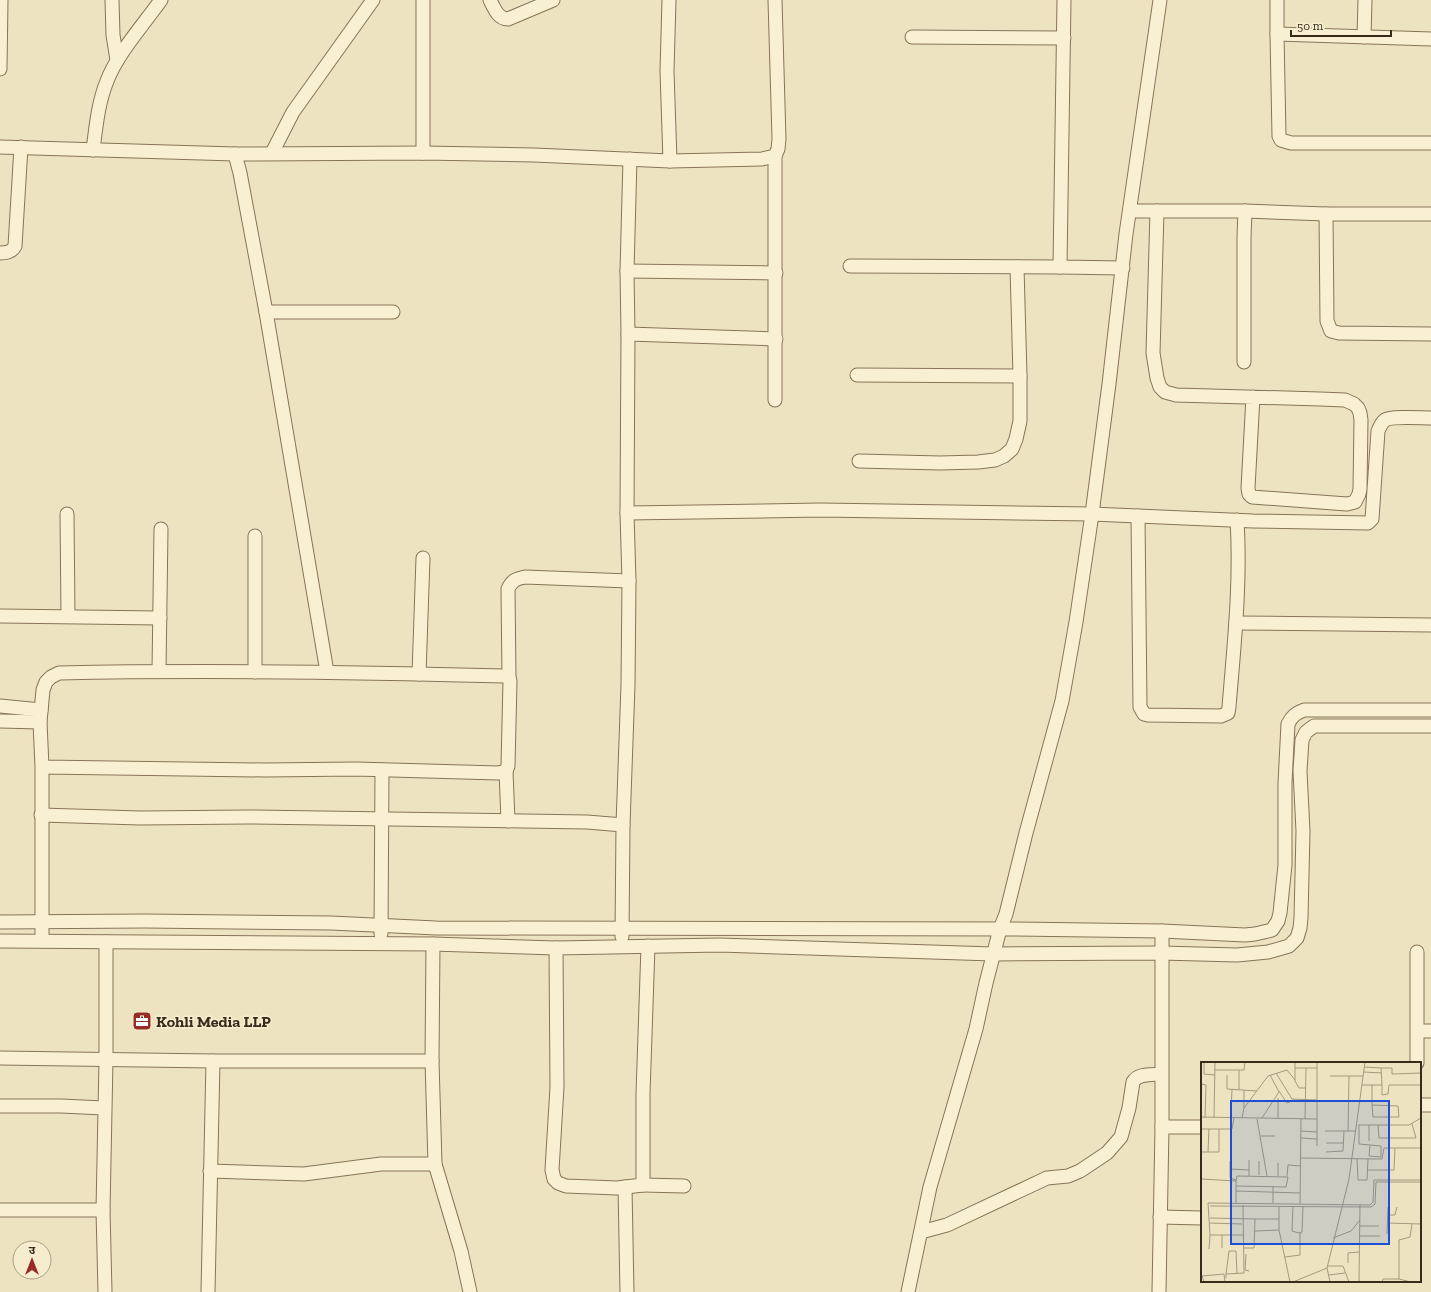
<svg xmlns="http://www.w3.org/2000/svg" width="1431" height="1292" font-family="'Zilla Slab','Noto Sans Devanagari',serif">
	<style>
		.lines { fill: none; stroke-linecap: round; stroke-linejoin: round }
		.minor-casing { stroke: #877458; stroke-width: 15 }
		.minor { stroke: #f9f0d3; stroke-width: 13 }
		.labels { text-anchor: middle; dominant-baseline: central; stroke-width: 3; stroke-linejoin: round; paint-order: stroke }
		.poi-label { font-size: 16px; font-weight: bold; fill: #372b1c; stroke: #f6edcf; text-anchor: start }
		.inset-road { fill: none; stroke: #a5997e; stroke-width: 1 }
		.view { fill: #1d4ed8; fill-opacity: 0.15; stroke: #1d4ed8; stroke-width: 2 }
		.inset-edge { fill: none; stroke: #372b1c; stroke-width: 2 }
	</style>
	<rect width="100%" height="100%" fill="#eee3c0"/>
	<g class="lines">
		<g class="minor-casing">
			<g id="minor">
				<path d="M 112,0 L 113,35 L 117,60"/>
				<path d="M 423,0 L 423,153"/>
				<path d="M 490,0 C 494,8 498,19 508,19 L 553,0"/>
				<path d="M 669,0 L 667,71 L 670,161"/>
				<path d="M 1064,0 L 1060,267 L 1123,268"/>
				<path d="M 1277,0 L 1277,34 L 1431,39"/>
				<path d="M 1277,34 L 1279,136 L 1281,140 L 1291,143 L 1431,143"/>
				<path d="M 912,37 L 1064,38"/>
				<path d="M 1364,37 L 1365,0"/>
				<path d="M 0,69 L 1,0"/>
				<path d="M 0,147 L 235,154 L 423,153 L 534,155 L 670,161 L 762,159 L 775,156 L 778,149 L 779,139 L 775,0"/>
				<path d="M 93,150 C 96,127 98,103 107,81 C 117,54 144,24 161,0"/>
				<path d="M 272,153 L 293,112 L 373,0"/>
				<path d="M 235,154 L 240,173 L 266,312 L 327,672"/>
				<path d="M 775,156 L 775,400"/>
				<path d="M 1130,211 L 1245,211 L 1326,214 L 1431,214"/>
				<path d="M 1157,211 L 1153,353 L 1157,378 L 1160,387 L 1165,392 L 1176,395 L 1320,399 L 1345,400 L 1354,404 L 1358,408 L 1360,413 L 1361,420 L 1360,489 L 1359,494 L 1355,502 L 1347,504 L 1252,497 L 1249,494 L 1248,488 L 1253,397"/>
				<path d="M 1326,214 L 1327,321 L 1331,331 L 1339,333 L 1431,334"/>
				<path d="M 0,253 C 7,253 12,252 15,246 L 21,147"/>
				<path d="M 850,266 L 1060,267"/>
				<path d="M 627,271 L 776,273"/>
				<path d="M 266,312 L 393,312"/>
				<path d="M 628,334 L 776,339"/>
				<path d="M 1244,362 L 1244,237 L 1245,211"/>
				<path d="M 857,375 L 1020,376"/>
				<path d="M 859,461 L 940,463 L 978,462 L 995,460 L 1004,456 L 1012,449 L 1016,439 L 1020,421 L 1020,376 L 1017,267"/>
				<path d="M 627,513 L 821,510 L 1092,514 L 1253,521 L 1368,523 L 1372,519 L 1378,431 C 1380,427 1381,423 1385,420 C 1392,416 1421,418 1431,418"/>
				<path d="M 67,514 L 68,616"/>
				<path d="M 1138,516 L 1140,707 L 1144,714 L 1148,715 L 1221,716 L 1228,713 L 1229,707 C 1234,645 1241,583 1237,520"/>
				<path d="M 0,616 L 160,618"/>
				<path d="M 1236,623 L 1431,625"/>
				<path d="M 159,671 L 161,529"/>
				<path d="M 255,672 L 255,536"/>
				<path d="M 419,674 L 423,558"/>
				<path d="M 509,678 L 508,589 C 512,580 516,579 525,577 L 629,581"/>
				<path d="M 0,706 L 41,710"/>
				<path d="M 0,721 L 40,722"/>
				<path d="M 42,767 L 265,770 L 356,769 L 498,773 L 506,771 L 508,766 L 510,681 L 509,678 L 504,676 C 356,672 207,670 59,673 L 51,677 L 46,682 L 43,690 L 40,722 L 42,767 L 42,941"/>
				<path d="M 506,771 L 508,821"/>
				<path d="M 41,815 L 140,818 L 248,817 L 587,822 L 623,825"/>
				<path d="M 0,922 L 145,921 L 331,923 L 436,928 L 1013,929 L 1162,931 L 1245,935 L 1255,934 L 1272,930 L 1278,921 L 1280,913 L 1285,865 L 1285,783 L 1288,724 C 1292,716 1296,713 1304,710 L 1431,710"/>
				<path d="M 381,934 L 382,770"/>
				<path d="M 622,937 L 623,825 L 628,685 L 629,581 L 627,513 L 628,334 L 627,271 L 630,159"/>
				<path d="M 0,941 L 433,944 L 556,948 L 720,945 L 993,954 L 1161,953 L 1237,955 L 1268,952 L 1289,946 L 1297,938 L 1300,928 L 1301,918 L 1303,831 L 1300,771 L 1302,740 L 1306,732 L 1314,726 L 1431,726"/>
				<path d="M 433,944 L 432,1061 L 435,1164 L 461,1251 L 470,1292"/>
				<path d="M 556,948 L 557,1087 L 552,1170 L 554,1179 L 558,1183 L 566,1186 L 617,1188 L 643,1185 L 643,1094 L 648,946"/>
				<path d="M 1417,952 L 1417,1063"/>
				<path d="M 1418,1031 L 1431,1031"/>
				<path d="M 0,1058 L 213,1061 L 208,1292"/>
				<path d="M 213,1061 L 432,1061"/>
				<path d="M 1420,1105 L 1431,1105"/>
				<path d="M 0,1106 L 61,1106 L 104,1108"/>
				<path d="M 1162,1127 L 1202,1127"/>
				<path d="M 210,1171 L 304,1174 L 381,1164 L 435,1164"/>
				<path d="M 643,1185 L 684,1186"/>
				<path d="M 625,1187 L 627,1292"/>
				<path d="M 0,1210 L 103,1210"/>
				<path d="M 1160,1217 L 1202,1218"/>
				<path d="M 921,1232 L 947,1225 L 1047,1178 L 1068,1176 L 1080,1171 L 1107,1153 L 1121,1137 L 1129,1108 L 1133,1082 C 1138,1073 1152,1075 1161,1074"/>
				<path d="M 105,1292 L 103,1210 L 106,1060 L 106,942"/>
				<path d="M 908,1292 L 930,1187 L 976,1029 L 986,983 L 1000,929 L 1006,914 L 1026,833 L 1062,701 L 1076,622 L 1092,514 L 1109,384 L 1126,234 L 1160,0"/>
				<path d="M 1159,1292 L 1162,1127 L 1162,931"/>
			</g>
		</g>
		<use href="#minor" class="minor"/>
	</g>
	<defs>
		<g id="office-square" transform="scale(1)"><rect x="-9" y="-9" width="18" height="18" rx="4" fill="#972c27" stroke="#f6edcf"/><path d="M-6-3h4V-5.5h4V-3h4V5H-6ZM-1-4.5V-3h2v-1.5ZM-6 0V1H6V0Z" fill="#fff"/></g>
	</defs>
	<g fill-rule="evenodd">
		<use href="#office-square" x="142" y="1021"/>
	</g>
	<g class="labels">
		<g class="poi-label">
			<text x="156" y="1021">Kohli Media LLP</text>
		</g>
	</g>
	<g transform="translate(1201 1062)">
		<rect width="220" height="220" fill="#eee3c0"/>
		<path class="inset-road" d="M 3,0 L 3,12 L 14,13M 94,0 L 94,19 L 98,26 L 104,26M 163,5 L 180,6 L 181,23M 94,6 L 116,6M 180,6 L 191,6 L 191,12 L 220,11M 14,8 L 43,8 L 44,0M 163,10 L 181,11M 75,11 L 91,37 L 116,38M 26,13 L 26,27 L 56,29M 129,14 L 162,14M 148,14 L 147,69 L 154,69M 0,22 L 5,23 L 4,56M 161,23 L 181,23 L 181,33 L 187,32 L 188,23 L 220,23M 171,23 L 171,43 L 197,44 L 198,55 L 172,55 L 171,43M 38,28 L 38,8M 43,28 L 43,46M 78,29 L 86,41 L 93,38M 77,36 L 77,56M 30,47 L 31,28M 0,55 L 116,57 L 116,0M 13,56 L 14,0M 41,56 L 43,46 L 67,14 L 86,8 L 94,18M 61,56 L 78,30 L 69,13M 56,57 L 66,114M 104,57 L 105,6M 116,57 L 116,84M 157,63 L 208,63 L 220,56M 158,63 L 158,82 L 180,84 L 180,95 L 168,94 L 169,83M 177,63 L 178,76 L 215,76 L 211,62M 0,67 L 31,67 L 33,56M 100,69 L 116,70M 124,69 L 147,69M 60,74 L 74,74M 100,76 L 116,77M 168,79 L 168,63M 125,81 L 143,81M 0,90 L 18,90 L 18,67M 7,90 L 8,67M 125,90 L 142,89 L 143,69M 100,96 L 181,97 L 183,86 L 220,86M 156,96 L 157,118 L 166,118 L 167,97M 29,99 L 29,116 L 35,118M 29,107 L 48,108M 167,108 L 193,108 L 194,86M 58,113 L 58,99M 48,114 L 48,98M 77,114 L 77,101M 86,114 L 87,103 L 100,104M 0,117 L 35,119M 35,124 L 85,125 L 87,115 L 36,114 L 35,119 L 35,142M 35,129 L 99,131M 72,141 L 72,124M 99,142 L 100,57M 9,144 L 170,145 L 174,142 L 175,120 L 220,120M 78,144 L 78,168 L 89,220M 92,144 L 91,169 L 98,171 L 101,170 L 102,144M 187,153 L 194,153 L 196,145M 9,156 L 54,157 L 53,186 L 42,186M 54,157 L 78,157M 9,161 L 41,162M 187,161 L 220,162M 159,164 L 178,164M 54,169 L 78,168M 186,172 L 187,145M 42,173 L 9,173 L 7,141 L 169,143 L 172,140 L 173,118 L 220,118M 158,174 L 179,174M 132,176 L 150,169 L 159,158M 21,186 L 21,173M 8,187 L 9,173M 45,192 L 44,208 L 48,209M 84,195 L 99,193 L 99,171M 147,201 L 147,191 L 158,190M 126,204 L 142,204 L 148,220M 126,206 L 148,117 L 164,0M 25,212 L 28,189 L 35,189 L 36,212M 128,213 L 144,211M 25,216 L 25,212 L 43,211 L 42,143M 3,220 L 1,214 L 23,212 L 24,220M 92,220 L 126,206 L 129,220M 158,220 L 159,143M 181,220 L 182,217 L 198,217M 210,220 L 198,217 L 198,178 L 209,175 L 211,162"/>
		<path class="view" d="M 30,39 L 188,39 L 188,182 L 30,182 Z"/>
		<rect width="220" height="220" class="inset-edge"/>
	</g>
	<g transform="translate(32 1260)"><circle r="19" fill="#f6edcf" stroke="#aa9f87"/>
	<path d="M0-3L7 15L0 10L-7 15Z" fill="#972c27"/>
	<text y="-6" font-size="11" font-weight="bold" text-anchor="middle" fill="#372b1c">उ</text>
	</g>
	<path d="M1291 30v6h100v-6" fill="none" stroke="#372b1c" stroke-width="2"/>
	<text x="1297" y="30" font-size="12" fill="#372b1c" stroke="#f6edcf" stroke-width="3" paint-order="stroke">50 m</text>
</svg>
